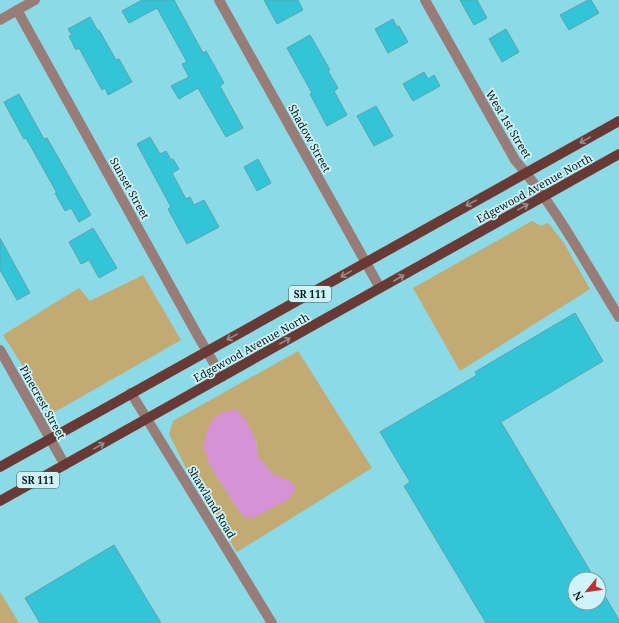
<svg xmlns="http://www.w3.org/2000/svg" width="619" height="623" font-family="'Noto Serif',serif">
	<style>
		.green { fill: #c2aa72; fill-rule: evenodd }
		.water { fill: #d592d4 }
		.building { fill: #33c5d7; stroke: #56a5b0 }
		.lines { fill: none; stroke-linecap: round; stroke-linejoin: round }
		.street { stroke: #987c78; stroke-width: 10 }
		.primary { stroke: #693a35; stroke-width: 10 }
		.oneway { stroke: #968e8d }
		.labels { text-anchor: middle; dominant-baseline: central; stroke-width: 3.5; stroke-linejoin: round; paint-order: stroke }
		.shield { fill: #cef4f9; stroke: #3e5b5e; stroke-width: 1 }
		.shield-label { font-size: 10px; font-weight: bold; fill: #01191c }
		.street-label { font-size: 11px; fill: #01191c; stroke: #cef4f9 }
	</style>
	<rect width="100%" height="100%" fill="#8bdae5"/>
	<g class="green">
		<path d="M 532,221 L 541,226 L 548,223 L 564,243 L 590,289 L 460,371 L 413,288 Z"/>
		<path d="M 143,275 L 181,340 L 53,413 L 3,335 L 79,288 L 90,301 Z"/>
		<path d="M 298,351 L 372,468 L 237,552 L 190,476 L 169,434 L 173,421 ZM 256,440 L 258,457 L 273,474 L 292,482 L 244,517 L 233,502 L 211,467 L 208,461 L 208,455 Z"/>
		<path d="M 0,592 L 19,623 L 0,623 Z"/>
	</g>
	<path class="water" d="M 236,409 L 245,419 L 256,440 L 258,457 L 273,474 L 292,482 L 295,490 L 289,499 L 253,518 L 244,517 L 233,502 L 211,467 L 208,461 L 208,455 L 203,449 C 208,424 210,414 236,409 Z"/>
	<g class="building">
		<path d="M 142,0 L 174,0 L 203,53 L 206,51 L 224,83 L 220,86 L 243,128 L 226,137 L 198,88 L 179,99 L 171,86 L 189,77 L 182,64 L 187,62 L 157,8 L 129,23 L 122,11 Z"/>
		<path d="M 264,0 L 298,0 L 303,10 L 277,24 Z"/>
		<path d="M 460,0 L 477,0 L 487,18 L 474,25 Z"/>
		<path d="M 588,0 L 591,0 L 599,13 L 569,30 L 560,15 Z"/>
		<path d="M 90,17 L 98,31 L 99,30 L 116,60 L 119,59 L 132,82 L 108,95 L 105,88 L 102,90 L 79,48 L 76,50 L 69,36 L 72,35 L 68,29 Z"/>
		<path d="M 393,19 L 397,27 L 399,26 L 408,42 L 388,53 L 375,29 Z"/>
		<path d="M 506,29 L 519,52 L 502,62 L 489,39 Z"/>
		<path d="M 310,35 L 330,70 L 328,71 L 338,88 L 334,91 L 347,115 L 327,126 L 310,94 L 312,93 L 287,48 Z"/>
		<path d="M 424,72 L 428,79 L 434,75 L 440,86 L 413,101 L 403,84 Z"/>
		<path d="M 19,94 L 44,139 L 47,138 L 91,215 L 79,222 L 71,208 L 65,211 L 55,193 L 57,193 L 26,138 L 24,139 L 4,102 Z"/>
		<path d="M 376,106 L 393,136 L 374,146 L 357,116 Z"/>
		<path d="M 150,137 L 160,154 L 166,151 L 171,160 L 173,159 L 179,169 L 172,173 L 186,199 L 190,197 L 194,205 L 204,200 L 219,227 L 187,244 L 168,209 L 171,207 L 137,144 Z"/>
		<path d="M 258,159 L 271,183 L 257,191 L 244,167 Z"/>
		<path d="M 93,228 L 117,268 L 99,278 L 89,260 L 81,264 L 69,242 Z"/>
		<path d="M 0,238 L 30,293 L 17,300 L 0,270 Z"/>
		<path d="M 575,313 L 603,361 L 501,422 L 595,579 L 575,579 L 575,603 L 599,603 L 599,586 L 619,620 L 619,623 L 486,623 L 404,486 L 410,482 L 380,432 L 477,375 L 475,372 Z"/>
		<path d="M 114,545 L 161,623 L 40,623 L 25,598 Z"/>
	</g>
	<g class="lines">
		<g class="street">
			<path d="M 219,0 L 380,288"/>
			<path d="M 425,0 L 515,160 C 556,207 586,264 619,317"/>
			<path d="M 17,10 L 198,336 L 222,377"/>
			<path d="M 0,20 L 35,0"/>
			<path d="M 0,350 L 65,465"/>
			<path d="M 131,393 L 272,623"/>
		</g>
		<g class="primary">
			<path d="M 0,467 L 619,121"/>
			<path d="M 0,501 L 619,154"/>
		</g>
	</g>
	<defs><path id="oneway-shaft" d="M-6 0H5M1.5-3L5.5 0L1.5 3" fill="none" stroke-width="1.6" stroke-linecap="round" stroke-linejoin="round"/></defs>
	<g class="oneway">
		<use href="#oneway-shaft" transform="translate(585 140) rotate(151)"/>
		<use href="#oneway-shaft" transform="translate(471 203) rotate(151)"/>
		<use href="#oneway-shaft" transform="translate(523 207) rotate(-29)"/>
		<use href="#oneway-shaft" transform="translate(346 274) rotate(151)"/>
		<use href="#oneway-shaft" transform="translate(399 278) rotate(-30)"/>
		<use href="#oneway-shaft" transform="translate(232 337) rotate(151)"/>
		<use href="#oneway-shaft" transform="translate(285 341) rotate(-29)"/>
		<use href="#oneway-shaft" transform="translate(99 446) rotate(-29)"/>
	</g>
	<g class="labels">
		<g class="shield">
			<rect x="289" y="286" width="42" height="16" rx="3"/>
			<rect x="17" y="472" width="42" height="16" rx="3"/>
		</g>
		<g class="shield-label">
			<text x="310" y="294">SR 111</text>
			<text x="38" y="480">SR 111</text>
		</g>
		<g class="street-label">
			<text transform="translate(509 124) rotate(59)">West 1st Street</text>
			<text transform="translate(310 138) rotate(61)">Shadow Street</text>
			<text transform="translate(130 188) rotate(61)">Sunset Street</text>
			<text transform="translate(534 188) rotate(-29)">Edgewood Avenue North</text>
			<text transform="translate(251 347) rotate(-29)">Edgewood Avenue North</text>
			<text transform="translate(43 402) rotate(61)">Pinecrest Street</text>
			<text transform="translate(212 502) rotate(59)">Shawland Road</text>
		</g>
	</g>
	<g transform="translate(587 591) rotate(241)"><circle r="19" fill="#cef4f9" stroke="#7c9ca1"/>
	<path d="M0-3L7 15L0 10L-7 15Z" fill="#be302b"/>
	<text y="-6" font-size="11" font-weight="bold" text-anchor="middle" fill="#01191c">N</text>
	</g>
</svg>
